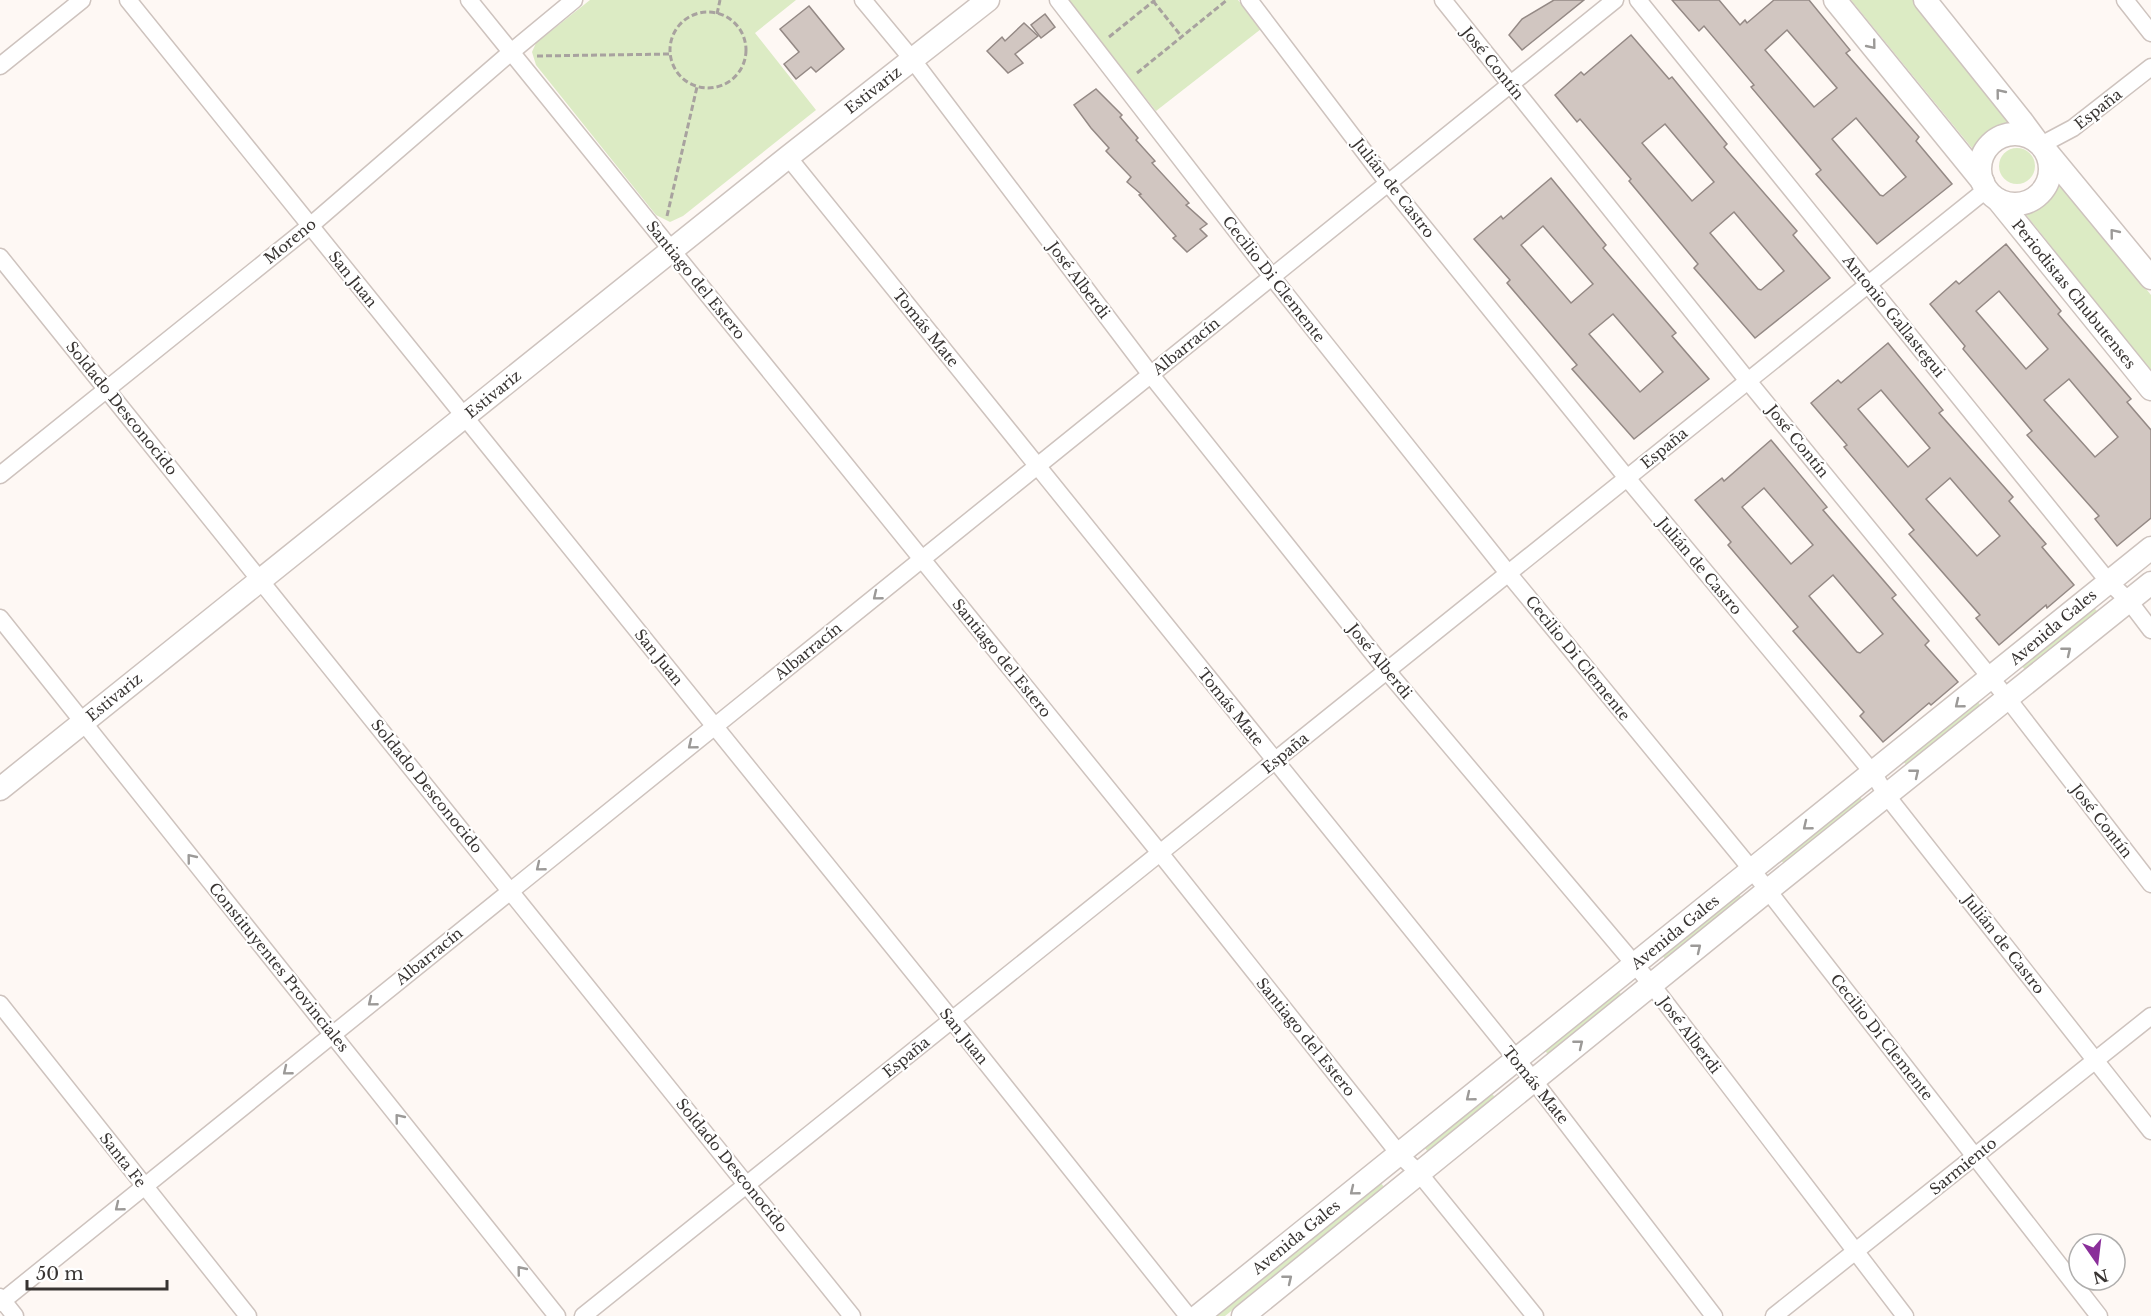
<svg xmlns="http://www.w3.org/2000/svg" width="2151" height="1316" font-family="'Libre Baskerville',serif">
	<style>
		.green { fill: #dcebc4 }
		.building { fill: #d1c6c1; stroke: #948985; stroke-width: 1.5; fill-rule: evenodd }
		.lines { fill: none; stroke-linecap: round; stroke-linejoin: round }
		.street-casing { stroke: #cec3be; stroke-width: 19 }
		.secondary-casing { stroke: #cec3be; stroke-width: 25 }
		.path { stroke: #a8a29f; stroke-width: 3; stroke-dasharray: 6 3; stroke-linecap: butt }
		.street { stroke: #fff; stroke-width: 16 }
		.secondary { stroke: #fff; stroke-width: 22 }
		.oneway { stroke: #9c9a98 }
		.labels { text-anchor: middle; dominant-baseline: central; stroke-width: 4.5; stroke-linejoin: round; paint-order: stroke }
		.street-label { font-size: 15px; fill: #383432; stroke: #fff }
	</style>
	<rect width="100%" height="100%" fill="#fef8f4"/>
	<g class="green">
		<path d="M 590,0 L 796,0 L 755,33 L 816,110 L 683,216 L 670,222 L 656,215 L 536,65 L 532,52 L 536,43 Z"/>
		<path d="M 1067,0 L 1238,0 L 1261,29 L 1156,111 Z"/>
		<path d="M 1851,0 L 1913,0 L 2013,123 L 1989,133 L 1976,153 Z"/>
		<circle cx="2017" cy="166" r="18"/>
		<path d="M 2060,181 L 2151,295 L 2151,371 L 2023,211 L 2044,202 Z"/>
		<path d="M 2093,607 L 2099,613 L 2026,671 L 2021,665 Z"/>
		<path d="M 1977,701 L 1982,707 L 1908,767 L 1903,761 Z"/>
		<path d="M 1859,796 L 1864,802 L 1785,865 L 1780,859 Z"/>
		<path d="M 1737,892 L 1742,898 L 1666,960 L 1661,954 Z"/>
		<path d="M 1618,990 L 1622,996 L 1548,1054 L 1543,1049 Z"/>
		<path d="M 1491,1093 L 1497,1099 L 1429,1153 L 1424,1147 Z"/>
		<path d="M 1380,1182 L 1385,1188 L 1225,1316 L 1214,1316 Z"/>
	</g>
	<g class="building">
		<path d="M 1554,0 L 1584,0 L 1522,50 L 1509,35 L 1522,19 Z"/>
		<path d="M 1672,0 L 1719,0 L 1740,25 L 1745,20 L 1747,23 L 1774,0 L 1809,0 L 1850,50 L 1846,53 L 1919,137 L 1916,141 L 1952,184 L 1877,244 L 1816,174 L 1821,170 L 1751,87 L 1754,85 L 1704,26 L 1699,31 ZM 1787,30 L 1837,88 L 1814,107 L 1765,50 ZM 1856,118 L 1906,177 L 1883,196 L 1880,195 L 1832,139 Z"/>
		<path d="M 809,6 L 844,49 L 816,72 L 811,67 L 796,79 L 784,64 L 799,52 L 780,29 Z"/>
		<path d="M 1045,14 L 1055,27 L 1041,38 L 1031,25 Z"/>
		<path d="M 1024,23 L 1038,36 L 1015,54 L 1023,63 L 1008,73 L 987,51 L 1002,37 L 1005,41 Z"/>
		<path d="M 1631,35 L 1669,79 L 1672,77 L 1727,144 L 1724,147 L 1797,231 L 1793,235 L 1830,278 L 1755,338 L 1694,268 L 1698,264 L 1629,181 L 1631,179 L 1580,119 L 1577,122 L 1555,95 L 1581,72 L 1584,75 ZM 1665,124 L 1714,182 L 1692,201 L 1642,143 ZM 1734,212 L 1784,271 L 1761,290 L 1758,289 L 1710,233 Z"/>
		<path d="M 1096,89 L 1122,115 L 1120,117 L 1138,138 L 1136,140 L 1155,161 L 1152,163 L 1189,203 L 1186,205 L 1207,224 L 1200,229 L 1207,236 L 1187,252 L 1173,238 L 1176,236 L 1139,195 L 1141,194 L 1127,182 L 1131,177 L 1106,151 L 1109,148 L 1091,128 L 1074,105 Z"/>
		<path d="M 1551,178 L 1606,245 L 1603,248 L 1676,333 L 1672,336 L 1709,379 L 1634,439 L 1572,369 L 1577,365 L 1507,283 L 1510,280 L 1474,239 L 1501,216 L 1503,219 ZM 1543,226 L 1593,284 L 1571,303 L 1521,245 ZM 1613,314 L 1663,372 L 1640,392 L 1589,334 Z"/>
		<path d="M 2006,244 L 2061,311 L 2058,314 L 2131,399 L 2127,402 L 2151,430 L 2151,518 L 2117,546 L 2095,519 L 2099,516 L 2027,435 L 2032,431 L 1963,349 L 1965,346 L 1930,304 L 1956,281 L 1959,284 ZM 1999,291 L 2048,349 L 2026,369 L 1976,311 ZM 2069,379 L 2118,437 L 2095,457 L 2044,400 Z"/>
		<path d="M 1888,343 L 1943,410 L 1939,413 L 2013,497 L 2009,501 L 2046,544 L 2042,547 L 2074,585 L 2047,608 L 2046,605 L 1999,645 L 1976,618 L 1980,615 L 1909,534 L 1914,530 L 1844,447 L 1847,445 L 1811,403 L 1838,380 L 1841,383 ZM 1881,390 L 1930,448 L 1908,467 L 1858,409 ZM 1950,478 L 2000,536 L 1977,556 L 1926,499 Z"/>
		<path d="M 1771,440 L 1827,507 L 1823,510 L 1896,595 L 1892,598 L 1929,641 L 1925,645 L 1958,682 L 1931,705 L 1929,703 L 1883,742 L 1860,716 L 1864,712 L 1793,631 L 1798,627 L 1728,545 L 1731,542 L 1695,500 L 1722,478 L 1724,481 ZM 1764,488 L 1813,545 L 1791,564 L 1742,507 ZM 1833,575 L 1883,634 L 1860,653 L 1857,652 L 1809,596 Z"/>
	</g>
	<g class="lines">
		<g class="street-casing">
			<g id="street">
				<path d="M 128,0 L 952,1020 L 1188,1316"/>
				<path d="M 469,0 L 1160,853 L 1400,1155 L 1419,1173 L 1535,1316"/>
				<path d="M 863,0 L 912,59 L 1151,375 L 1387,671 L 1652,985 L 1905,1316"/>
				<path d="M 1058,0 L 1272,277 L 1508,573 L 1752,870 L 2099,1316"/>
				<path d="M 1249,0 L 1388,183 L 1627,478 L 1873,773 L 1887,796 L 2151,1131"/>
				<path d="M 1443,0 L 1748,381 L 2008,699 L 2151,884"/>
				<path d="M 1638,0 L 2108,581 L 2129,601 L 2151,630"/>
				<path d="M 2125,0 L 2151,33"/>
				<path d="M 0,66 L 82,0"/>
				<path d="M 2041,145 L 2073,128 L 2151,67"/>
				<path d="M 788,157 L 1534,1081 L 1714,1316"/>
				<path d="M 0,257 L 852,1316"/>
				<path d="M 0,475 L 310,226 L 510,53 L 574,0"/>
				<path d="M 0,618 L 557,1316"/>
				<path d="M 0,1004 L 248,1316"/>
				<path d="M 0,1297 L 15,1316"/>
				<path d="M 0,1303 L 1615,0"/>
				<path d="M 583,1316 L 1987,189"/>
				<path d="M 1774,1316 L 2151,1016"/>
			</g>
		</g>
		<g class="secondary-casing">
			<g id="secondary">
				<path d="M 1835,0 L 1983,182"/>
				<path d="M 1925,0 L 2021,120 L 2035,139"/>
				<circle cx="2015" cy="169" r="35"/>
				<path d="M 2047,152 L 2151,278"/>
				<path d="M 1998,200 L 2151,389"/>
				<path d="M 0,789 L 788,157 L 988,0"/>
				<path d="M 1198,1316 L 2151,548"/>
				<path d="M 1243,1316 L 1767,891 L 2151,583"/>
			</g>
		</g>
		<g class="path">
			<path d="M 1153,1 L 1182,37"/>
			<circle cx="708" cy="50" r="38"/>
			<path d="M 717,14 L 720,0"/>
			<path d="M 1109,37 L 1155,0"/>
			<path d="M 537,56 L 670,54"/>
			<path d="M 1137,73 L 1227,0"/>
			<path d="M 667,216 L 697,87"/>
		</g>
		<use href="#street" class="street"/>
		<use href="#secondary" class="secondary"/>
	</g>
	<defs><path id="oneway-chevron" d="M-2-3.5L2.5 0L-2 3.5" fill="none" stroke-width="1.6" stroke-linecap="round" stroke-linejoin="round" transform="scale(1.5)"/></defs>
	<g class="oneway">
		<use href="#oneway-chevron" transform="translate(1872 45) rotate(51)"/>
		<use href="#oneway-chevron" transform="translate(2000 93) rotate(-129)"/>
		<use href="#oneway-chevron" transform="translate(2114 233) rotate(-129)"/>
		<use href="#oneway-chevron" transform="translate(877 596) rotate(141)"/>
		<use href="#oneway-chevron" transform="translate(2067 651) rotate(-39)"/>
		<use href="#oneway-chevron" transform="translate(1959 704) rotate(141)"/>
		<use href="#oneway-chevron" transform="translate(692 745) rotate(141)"/>
		<use href="#oneway-chevron" transform="translate(1915 773) rotate(-39)"/>
		<use href="#oneway-chevron" transform="translate(1807 826) rotate(141)"/>
		<use href="#oneway-chevron" transform="translate(191 858) rotate(-129)"/>
		<use href="#oneway-chevron" transform="translate(540 867) rotate(141)"/>
		<use href="#oneway-chevron" transform="translate(1697 948) rotate(-39)"/>
		<use href="#oneway-chevron" transform="translate(372 1002) rotate(141)"/>
		<use href="#oneway-chevron" transform="translate(1579 1044) rotate(-39)"/>
		<use href="#oneway-chevron" transform="translate(287 1071) rotate(141)"/>
		<use href="#oneway-chevron" transform="translate(1470 1097) rotate(141)"/>
		<use href="#oneway-chevron" transform="translate(399 1118) rotate(-129)"/>
		<use href="#oneway-chevron" transform="translate(1354 1191) rotate(141)"/>
		<use href="#oneway-chevron" transform="translate(119 1207) rotate(141)"/>
		<use href="#oneway-chevron" transform="translate(521 1270) rotate(-129)"/>
		<use href="#oneway-chevron" transform="translate(1288 1279) rotate(-39)"/>
	</g>
	<g class="labels">
		<g class="street-label">
			<text transform="translate(1493 63) rotate(51)">José Contín</text>
			<text transform="translate(873 90) rotate(-38)">Estivariz</text>
			<text transform="translate(2098 109) rotate(-38)">España</text>
			<text transform="translate(1394 188) rotate(52)">Julián de Castro</text>
			<text transform="translate(290 241) rotate(-39)">Moreno</text>
			<text transform="translate(353 279) rotate(51)">San Juan</text>
			<text transform="translate(1274 279) rotate(52)">Cecilio Di Clemente</text>
			<text transform="translate(696 280) rotate(51)">Santiago del Estero</text>
			<text transform="translate(1079 280) rotate(53)">José Alberdi</text>
			<text transform="translate(2074 294) rotate(51)">Periodistas Chubutenses</text>
			<text transform="translate(1894 316) rotate(51)">Antonio Gallastegui</text>
			<text transform="translate(926 328) rotate(51)">Tomás Mate</text>
			<text transform="translate(1186 346) rotate(-39)">Albarracín</text>
			<text transform="translate(493 394) rotate(-39)">Estivariz</text>
			<text transform="translate(122 408) rotate(51)">Soldado Desconocido</text>
			<text transform="translate(1798 441) rotate(51)">José Contín</text>
			<text transform="translate(1664 448) rotate(-39)">España</text>
			<text transform="translate(1700 566) rotate(50)">Julián de Castro</text>
			<text transform="translate(2053 627) rotate(-40)">Avenida Gales</text>
			<text transform="translate(808 651) rotate(-39)">Albarracín</text>
			<text transform="translate(659 657) rotate(51)">San Juan</text>
			<text transform="translate(1002 658) rotate(51)">Santiago del Estero</text>
			<text transform="translate(1578 658) rotate(51)">Cecilio Di Clemente</text>
			<text transform="translate(1380 661) rotate(51)">José Alberdi</text>
			<text transform="translate(114 697) rotate(-39)">Estivariz</text>
			<text transform="translate(1231 707) rotate(51)">Tomás Mate</text>
			<text transform="translate(1285 753) rotate(-39)">España</text>
			<text transform="translate(427 786) rotate(51)">Soldado Desconocido</text>
			<text transform="translate(2102 821) rotate(52)">José Contín</text>
			<text transform="translate(1675 932) rotate(-39)">Avenida Gales</text>
			<text transform="translate(2004 944) rotate(52)">Julián de Castro</text>
			<text transform="translate(429 956) rotate(-39)">Albarracín</text>
			<text transform="translate(279 967) rotate(51)">Constituyentes Provinciales</text>
			<text transform="translate(1690 1035) rotate(53)">José Alberdi</text>
			<text transform="translate(964 1036) rotate(51)">San Juan</text>
			<text transform="translate(1306 1037) rotate(51)">Santiago del Estero</text>
			<text transform="translate(1882 1037) rotate(52)">Cecilio Di Clemente</text>
			<text transform="translate(906 1057) rotate(-39)">España</text>
			<text transform="translate(1536 1085) rotate(51)">Tomás Mate</text>
			<text transform="translate(123 1160) rotate(52)">Santa Fe</text>
			<text transform="translate(732 1165) rotate(51)">Soldado Desconocido</text>
			<text transform="translate(1963 1166) rotate(-39)">Sarmiento</text>
			<text transform="translate(1296 1237) rotate(-39)">Avenida Gales</text>
		</g>
	</g>
	<g transform="translate(2097 1262) rotate(166)"><circle r="28" fill="#ffffff" stroke="#afaead" stroke-width="1.5"/>
	<path d="M0-4.5L10 22L0 15L-10 22Z" fill="#8a2f9a"/>
	<text y="-9" font-size="16" font-weight="bold" text-anchor="middle" fill="#383432">N</text>
	</g>
	<path d="M27 1280v9h140v-9" fill="none" stroke="#383432" stroke-width="3"/>
	<text x="36" y="1280" font-size="18" fill="#383432" stroke="#ffffff" stroke-width="4.5" paint-order="stroke">50 m</text>
</svg>
